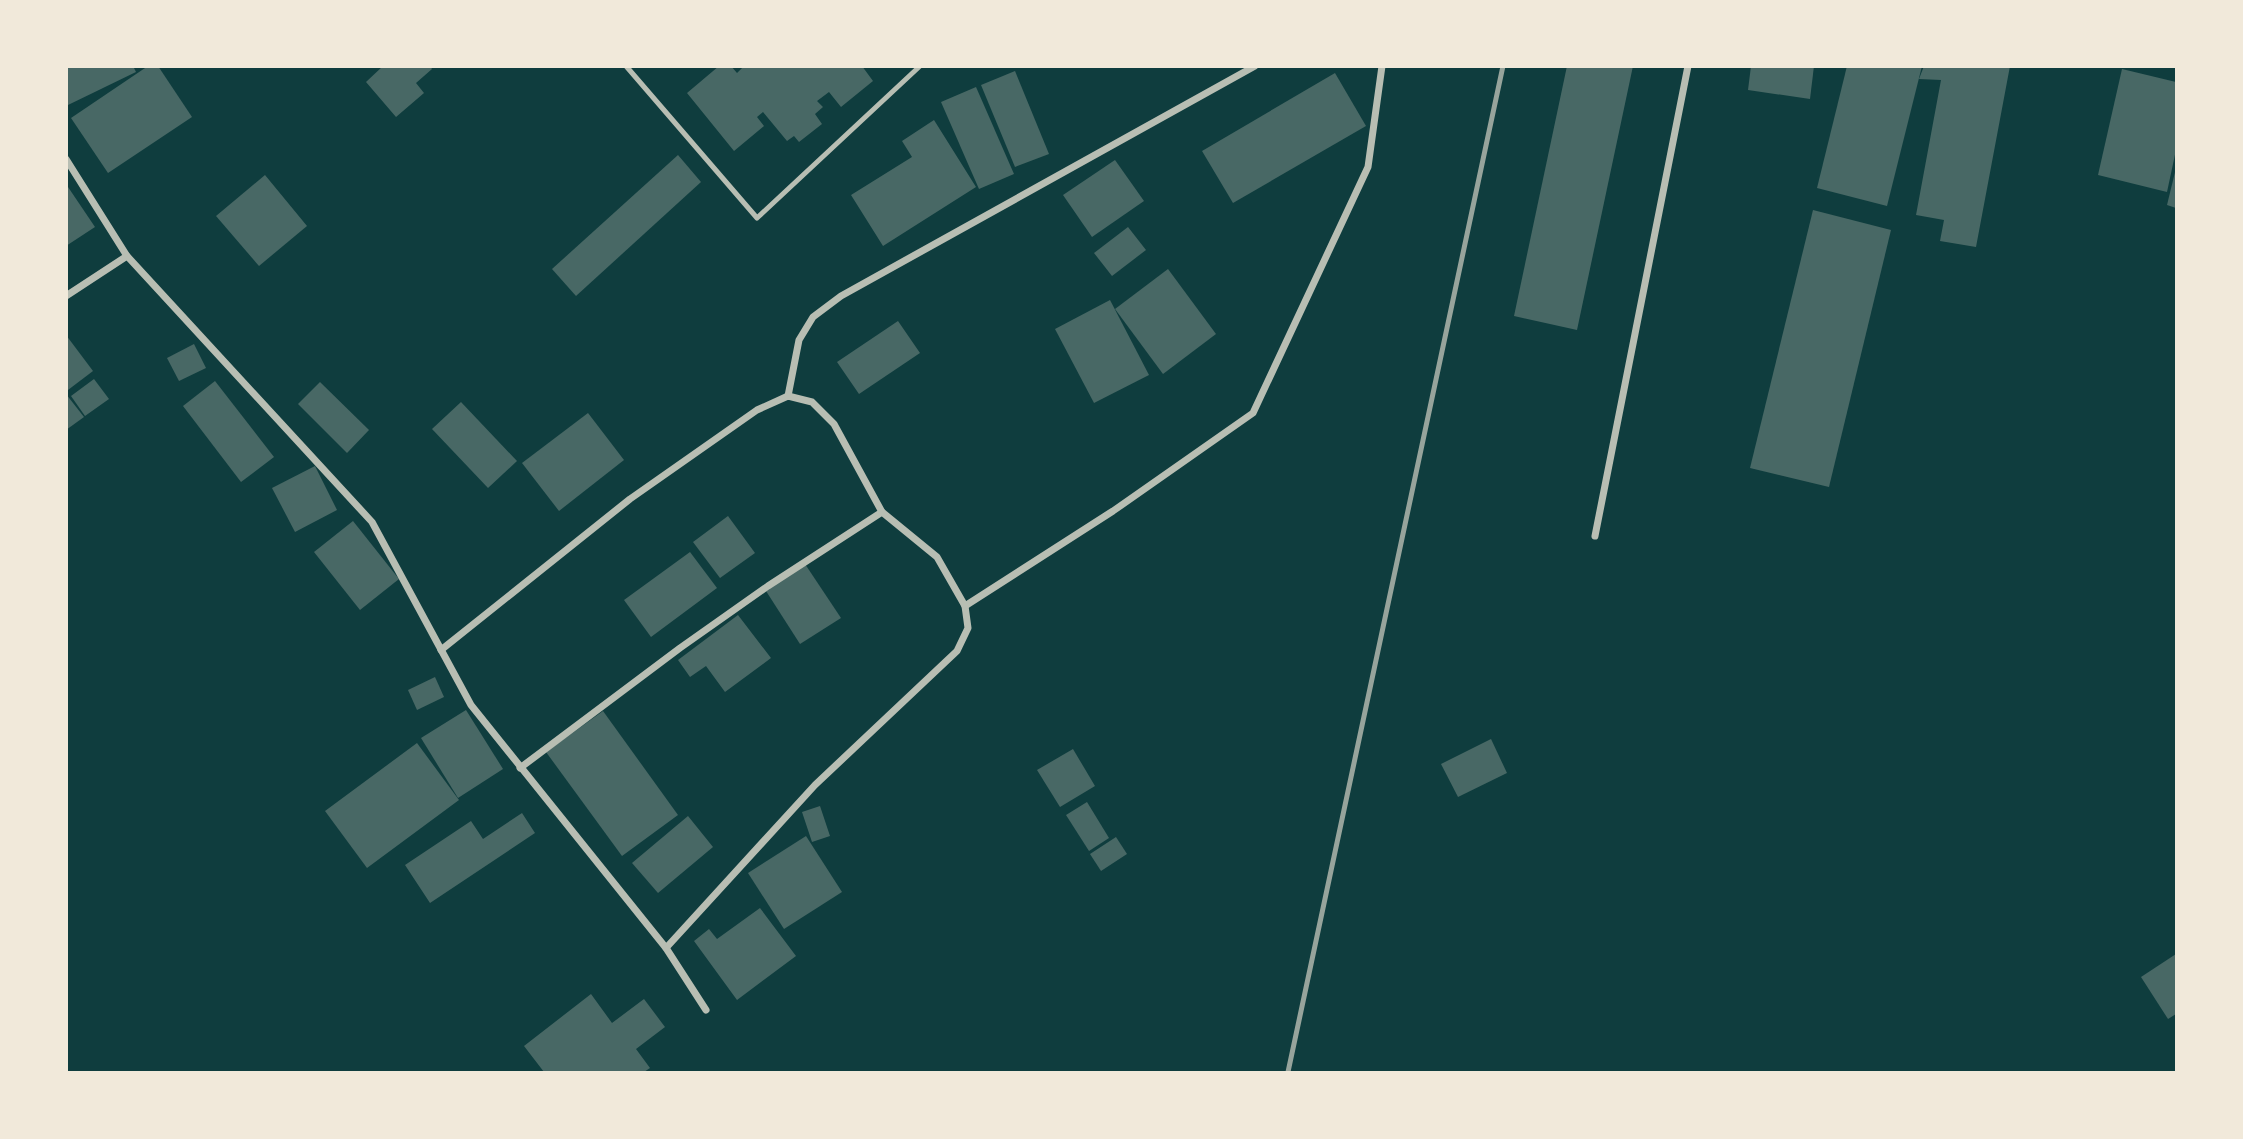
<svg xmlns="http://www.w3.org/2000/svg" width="2243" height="1139" font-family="Figtree,sans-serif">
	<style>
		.building { fill: #486865 }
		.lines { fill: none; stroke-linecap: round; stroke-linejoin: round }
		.service { stroke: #b8beb3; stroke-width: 5 }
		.minor { stroke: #b8beb3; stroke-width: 7 }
		.rail { stroke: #97a49c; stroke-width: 5 }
	</style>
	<rect width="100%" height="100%" fill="#0f3d3e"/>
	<g class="building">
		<path d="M 66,66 L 133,66 L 136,72 L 68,105 Z"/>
		<path d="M 148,66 L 158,66 L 192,117 L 108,173 L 71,118 Z"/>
		<path d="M 383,66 L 430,66 L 432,69 L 416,83 L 424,93 L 396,117 L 366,82 Z"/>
		<path d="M 719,66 L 731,66 L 737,73 L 744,66 L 862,66 L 873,81 L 841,107 L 829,92 L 817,101 L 823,107 L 815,114 L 822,124 L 799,142 L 794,136 L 787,141 L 763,112 L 757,117 L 764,126 L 734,151 L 687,93 Z"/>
		<path d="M 1567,66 L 1633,66 L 1577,330 L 1514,316 Z"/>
		<path d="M 1751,66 L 1814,66 L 1810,99 L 1748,90 Z"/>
		<path d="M 1847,66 L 1922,66 L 1887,206 L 1817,188 Z"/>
		<path d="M 1924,66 L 2010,66 L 1976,247 L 1940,241 L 1944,220 L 1916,215 L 1941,80 L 1919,79 Z"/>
		<path d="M 2122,69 L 2176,82 L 2176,150 L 2167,192 L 2098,175 Z"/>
		<path d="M 1015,71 L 1049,154 L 1015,167 L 981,85 Z"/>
		<path d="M 1335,73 L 1366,126 L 1233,203 L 1202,151 Z"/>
		<path d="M 976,87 L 1014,174 L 979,189 L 941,102 Z"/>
		<path d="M 934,120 L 976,187 L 883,246 L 851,195 L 912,157 L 902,141 Z"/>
		<path d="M 678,155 L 701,182 L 576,296 L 552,269 Z"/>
		<path d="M 1115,160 L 1144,201 L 1092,237 L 1063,195 Z"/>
		<path d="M 2176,168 L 2176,208 L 2167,205 Z"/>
		<path d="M 265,175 L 307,226 L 259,266 L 216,216 Z"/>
		<path d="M 66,184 L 95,227 L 66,246 Z"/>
		<path d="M 1813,210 L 1891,230 L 1829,487 L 1750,468 Z"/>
		<path d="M 1128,227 L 1146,250 L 1112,276 L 1094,253 Z"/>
		<path d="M 1168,269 L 1216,334 L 1163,374 L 1115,309 Z"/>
		<path d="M 1110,300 L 1149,375 L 1094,403 L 1055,329 Z"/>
		<path d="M 898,321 L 920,353 L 859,394 L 837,362 Z"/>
		<path d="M 66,335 L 93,371 L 68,390 L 66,388 Z"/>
		<path d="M 194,344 L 206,368 L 179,381 L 167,358 Z"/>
		<path d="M 94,379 L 109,399 L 85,416 L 71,396 Z"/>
		<path d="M 215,381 L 274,457 L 241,482 L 183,406 Z"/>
		<path d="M 320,382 L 369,430 L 347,453 L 298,404 Z"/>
		<path d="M 66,394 L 84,417 L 66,430 Z"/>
		<path d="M 461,402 L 517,461 L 488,488 L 432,429 Z"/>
		<path d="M 588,413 L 624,460 L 559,511 L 522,463 Z"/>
		<path d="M 315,466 L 337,510 L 295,532 L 272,488 Z"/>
		<path d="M 728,516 L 755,553 L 720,578 L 693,542 Z"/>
		<path d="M 353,521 L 399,579 L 360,610 L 314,552 Z"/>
		<path d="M 690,552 L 717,588 L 651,637 L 624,600 Z"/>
		<path d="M 805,564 L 841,618 L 800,644 L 766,591 Z"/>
		<path d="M 738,615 L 771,658 L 725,692 L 706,666 L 690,677 L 678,660 Z"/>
		<path d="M 435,677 L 444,697 L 417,710 L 408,690 Z"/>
		<path d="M 466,710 L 503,769 L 458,798 L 421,738 Z"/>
		<path d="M 603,711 L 678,815 L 622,856 L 546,752 Z"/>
		<path d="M 1491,739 L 1507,773 L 1458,797 L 1441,764 Z"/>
		<path d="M 417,743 L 459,800 L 367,868 L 325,811 Z"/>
		<path d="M 1073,749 L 1095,786 L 1060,807 L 1037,770 Z"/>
		<path d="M 1087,802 L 1109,838 L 1089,851 L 1066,815 Z"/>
		<path d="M 820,806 L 830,836 L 812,842 L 802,812 Z"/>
		<path d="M 522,813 L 535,833 L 430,903 L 405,865 L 471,821 L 483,839 Z"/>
		<path d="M 688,816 L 713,847 L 658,893 L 632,863 Z"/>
		<path d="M 806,836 L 842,892 L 784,929 L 748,873 Z"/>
		<path d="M 1116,837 L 1127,854 L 1101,871 L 1090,854 Z"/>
		<path d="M 760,908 L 796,956 L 737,1000 L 694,941 L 709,929 L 717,939 Z"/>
		<path d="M 2176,954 L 2176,1014 L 2168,1019 L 2141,977 Z"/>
		<path d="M 591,994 L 612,1023 L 644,999 L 665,1027 L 636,1049 L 650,1068 L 644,1072 L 544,1072 L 524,1046 Z"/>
	</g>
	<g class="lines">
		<path class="service" d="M 626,66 L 757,218 L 920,66"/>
		<g class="minor">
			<path d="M 66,159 L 127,256 L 372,522 L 471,705 L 666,948 L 706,1010"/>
			<path d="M 66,296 L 127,256"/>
			<path d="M 788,396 L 799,340 L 813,317 L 841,296 L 1255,66"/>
			<path d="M 1595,536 L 1688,66"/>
			<path d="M 965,606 L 1113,511 L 1253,413 L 1368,167 L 1382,66"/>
			<path d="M 441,650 L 630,499 L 757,410 L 788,396 L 812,402 L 834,424 L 882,512 L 937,557 L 965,606 L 968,628 L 957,651 L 815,785 L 666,948"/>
			<path d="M 520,768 L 680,648 L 768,586 L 882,512"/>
		</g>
		<path class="rail" d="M 1288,1072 L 1503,66"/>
	</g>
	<rect width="2243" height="1139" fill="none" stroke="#f1e9da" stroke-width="136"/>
</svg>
